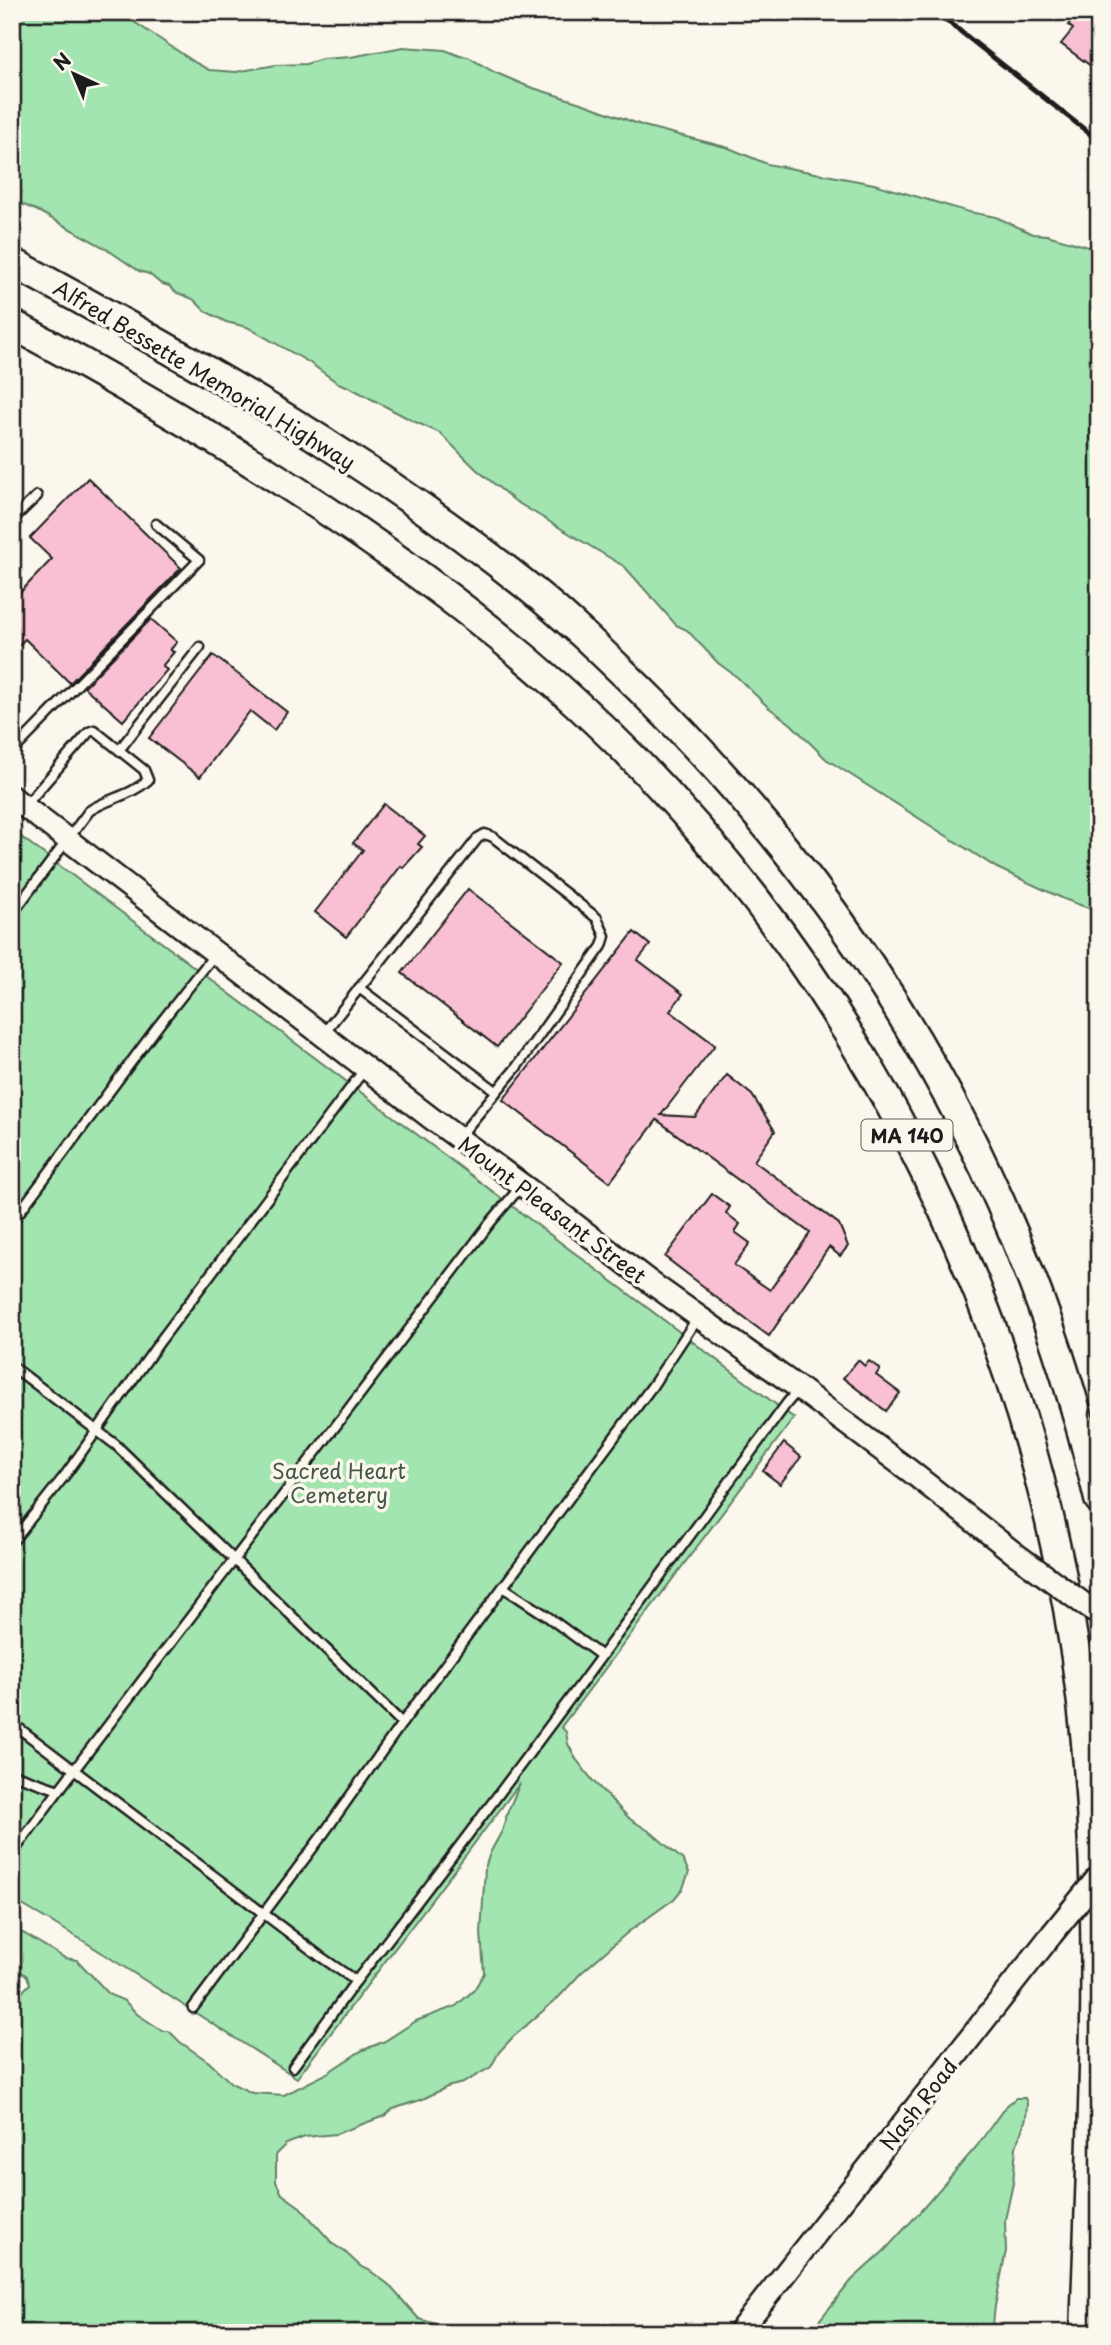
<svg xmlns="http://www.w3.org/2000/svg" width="1111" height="2345" font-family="'Playpen Sans',sans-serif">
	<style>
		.green { fill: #a3e5b0; stroke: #608066; stroke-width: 2 }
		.building { fill: #f9c0d4; stroke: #1c1c1c; stroke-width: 2 }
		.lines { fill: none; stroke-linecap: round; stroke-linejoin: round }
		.lane-casing { stroke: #1c1c1c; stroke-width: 13 }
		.secondary-casing { stroke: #1c1c1c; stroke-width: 26 }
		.highway-casing { stroke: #1c1c1c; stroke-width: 33 }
		.lane { stroke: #fbf7ec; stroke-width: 8 }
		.secondary { stroke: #fbf7ec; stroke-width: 21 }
		.highway { stroke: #fbf7ec; stroke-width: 28 }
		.rail { stroke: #1c1c1c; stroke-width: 5 }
		.secondary-bridge-casing { stroke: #1c1c1c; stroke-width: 26; stroke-linecap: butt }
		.secondary-bridge { stroke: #fbf7ec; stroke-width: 21 }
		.labels { text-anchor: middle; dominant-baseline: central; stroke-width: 7; stroke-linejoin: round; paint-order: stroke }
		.shield { fill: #fbf7ec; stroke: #5f5e5a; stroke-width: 2 }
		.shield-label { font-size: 19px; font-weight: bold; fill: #1c1c1c }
		.street-label { font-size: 21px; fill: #1c1c1c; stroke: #fbf7ec }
		.park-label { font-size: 21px; fill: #445848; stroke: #fbf7ec }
	</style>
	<rect width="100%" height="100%" fill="#fbf7ec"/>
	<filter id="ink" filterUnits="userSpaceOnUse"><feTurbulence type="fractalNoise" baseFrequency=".0143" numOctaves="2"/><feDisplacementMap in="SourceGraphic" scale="14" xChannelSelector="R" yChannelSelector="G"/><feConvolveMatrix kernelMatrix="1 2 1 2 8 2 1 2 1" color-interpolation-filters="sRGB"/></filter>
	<g filter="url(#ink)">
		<g class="green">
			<path d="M 12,12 L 119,12 L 196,63 L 209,70 L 236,72 L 276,65 L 306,64 L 322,59 L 351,57 L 403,47 L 445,50 L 460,56 L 468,57 L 494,72 L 527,86 L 584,104 L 644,126 L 729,148 L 767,164 L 874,184 L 969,212 L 996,217 L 1033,234 L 1047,235 L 1099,250 L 1099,912 L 1064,899 L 997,868 L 826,759 L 791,724 L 768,707 L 737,677 L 718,663 L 687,630 L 676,625 L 625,567 L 515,501 L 476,469 L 440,433 L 411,420 L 349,387 L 338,383 L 310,363 L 247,327 L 226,322 L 205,311 L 193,299 L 177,293 L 169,286 L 160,283 L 149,274 L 139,271 L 105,248 L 38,211 L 12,200 Z"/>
			<path d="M 12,830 L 794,1418 L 561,1727 L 566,1732 L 568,1744 L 576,1759 L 593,1781 L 630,1819 L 652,1833 L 683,1860 L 689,1872 L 683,1888 L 674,1899 L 628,1932 L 581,1973 L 559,1997 L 513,2037 L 499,2052 L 491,2067 L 463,2083 L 447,2087 L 423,2099 L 393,2109 L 384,2116 L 336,2134 L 305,2137 L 286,2144 L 276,2154 L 276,2182 L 282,2194 L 300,2207 L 333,2244 L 345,2252 L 360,2266 L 369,2270 L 388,2284 L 419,2319 C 425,2320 430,2323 436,2324 C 452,2326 449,2322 464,2333 L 12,2333 L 12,2002 L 30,1984 L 27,1976 L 12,1964 L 12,1932 L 23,1933 L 65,1958 L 77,1960 L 110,1995 L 125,2001 L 137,2014 L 163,2031 L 169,2031 L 180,2042 L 209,2062 L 231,2083 L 252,2093 L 284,2095 L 324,2075 L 361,2051 L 385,2041 L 416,2021 L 456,2006 L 474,1990 L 484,1973 L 481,1933 L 485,1868 L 490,1853 L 502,1831 L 508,1811 L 520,1783 L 297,2078 L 82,1940 L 12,1899 Z"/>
			<path d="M 1016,2098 L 1025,2098 L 1027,2103 L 1026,2118 L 1016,2147 L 1013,2183 L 1005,2220 L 1006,2251 L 995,2306 L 992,2333 L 809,2333 L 852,2280 L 885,2250 L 919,2213 L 977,2146 L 1005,2107 Z"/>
		</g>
		<g class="building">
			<path d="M 1078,12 L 1099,12 L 1099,72 L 1061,44 L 1073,29 L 1068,25 Z"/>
			<path d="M 88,478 L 181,568 L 70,683 L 25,639 L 12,652 L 12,601 L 52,559 L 30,538 Z"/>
			<path d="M 151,619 L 177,642 L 170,650 L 174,652 L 162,666 L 167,670 L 123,721 L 84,687 Z"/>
			<path d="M 213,655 L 287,712 L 274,730 L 250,711 L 200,777 L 149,738 Z"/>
			<path d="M 384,804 L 425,836 L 418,844 L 422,847 L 403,868 L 401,866 L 346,937 L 315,912 L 363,850 L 353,843 Z"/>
			<path d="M 468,889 L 563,962 L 497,1047 L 402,973 Z"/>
			<path d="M 634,932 L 650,945 L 638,960 L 683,994 L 670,1011 L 715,1045 L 661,1115 L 695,1117 L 727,1075 L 752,1095 L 775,1131 L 754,1161 L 839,1224 L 848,1246 L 840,1256 L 829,1247 L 769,1336 L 706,1290 L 707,1289 L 665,1257 L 712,1194 L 730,1207 L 726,1213 L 740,1224 L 735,1232 L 750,1243 L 734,1265 L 770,1290 L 810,1233 L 657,1120 L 610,1182 L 503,1100 Z"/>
			<path d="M 858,1360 L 865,1366 L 869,1361 L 880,1369 L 876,1375 L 900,1393 L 886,1411 L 843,1378 Z"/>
			<path d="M 784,1443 L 801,1457 L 780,1484 L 763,1471 Z"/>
		</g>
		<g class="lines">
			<g class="lane-casing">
				<g id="lane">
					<path d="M 12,520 L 37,496"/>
					<path d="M 12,564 L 13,563"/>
					<path d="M 12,736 L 20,743"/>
					<path d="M 120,749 L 200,647"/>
					<path d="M 12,752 L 199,560 L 156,524"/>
					<path d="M 12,914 L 89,811 C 108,798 131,796 148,780 L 144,770 L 94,730 L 89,732 L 25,806"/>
					<path d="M 359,988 L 496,1091"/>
					<path d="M 323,1034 L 478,838 L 485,834 L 493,837 L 597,918 L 605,936 L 602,946 L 516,1068 L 460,1136"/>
					<path d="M 12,1222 L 158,1026 L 215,954"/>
					<path d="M 12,1366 L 116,1445 L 402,1723 L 324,1833 L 193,2008"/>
					<path d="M 12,1542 L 66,1474 L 161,1340 L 364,1070"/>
					<path d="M 600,1655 L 544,1614 L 503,1587 L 653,1385 L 698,1317"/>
					<path d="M 12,1723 L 321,1957 L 356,1981 L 293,2067"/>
					<path d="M 402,1723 L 503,1587"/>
					<path d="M 12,1774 L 59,1790 L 490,1223 L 522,1185"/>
					<path d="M 12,1854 L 59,1790"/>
					<path d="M 356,1981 C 504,1791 645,1597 787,1403 L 799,1389"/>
				</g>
			</g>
			<g class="secondary-casing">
				<g id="secondary">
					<path d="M 12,797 L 431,1118 L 552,1207 L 650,1282 L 800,1389 L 910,1471 L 1014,1553"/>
					<path d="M 738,2333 L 1052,1934"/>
				</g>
			</g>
			<g class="highway-casing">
				<g id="highway">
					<path d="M 12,262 C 191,359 368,459 527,586 C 567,618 604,654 641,690 C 871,915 1026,1185 1099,1499"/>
					<path d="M 12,324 C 202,427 394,542 556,685 C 849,944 1037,1316 1082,1704 C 1106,1912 1092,2124 1085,2333"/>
				</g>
			</g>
			<use href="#lane" class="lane"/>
			<use href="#secondary" class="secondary"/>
			<use href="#highway" class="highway"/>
			<path class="rail" d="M 936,12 L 1099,141"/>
			<g class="secondary-bridge-casing">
				<g id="secondary-bridge">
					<path d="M 1014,1553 L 1099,1615"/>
					<path d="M 1052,1934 L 1099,1876"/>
				</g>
			</g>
			<use href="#secondary-bridge" class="secondary-bridge"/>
		</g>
	</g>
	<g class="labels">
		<rect class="shield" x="861.5" y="1119.5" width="91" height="31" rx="5"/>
		<g class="shield-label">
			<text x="907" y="1135">MA 140</text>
		</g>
		<g class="street-label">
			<text transform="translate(205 374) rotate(31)">Alfred Bessette Memorial Highway</text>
			<text transform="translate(553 1209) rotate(37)">Mount Pleasant Street</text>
			<text transform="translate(918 2104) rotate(-52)">Nash Road</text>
		</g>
		<g class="park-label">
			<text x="339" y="1470">Sacred Heart<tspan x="339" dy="24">Cemetery</tspan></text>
		</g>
	</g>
	<rect width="1111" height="2345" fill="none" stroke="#fbf7ec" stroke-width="42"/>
	<rect x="21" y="21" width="1069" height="2303" fill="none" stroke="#1c1c1c" stroke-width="2.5" filter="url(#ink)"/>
	<g transform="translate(74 74) rotate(316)" stroke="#fbf7ec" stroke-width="5" paint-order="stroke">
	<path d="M0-5L12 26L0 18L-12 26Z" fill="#1c1c1c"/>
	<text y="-10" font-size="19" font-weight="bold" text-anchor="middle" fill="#1c1c1c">N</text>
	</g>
</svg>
